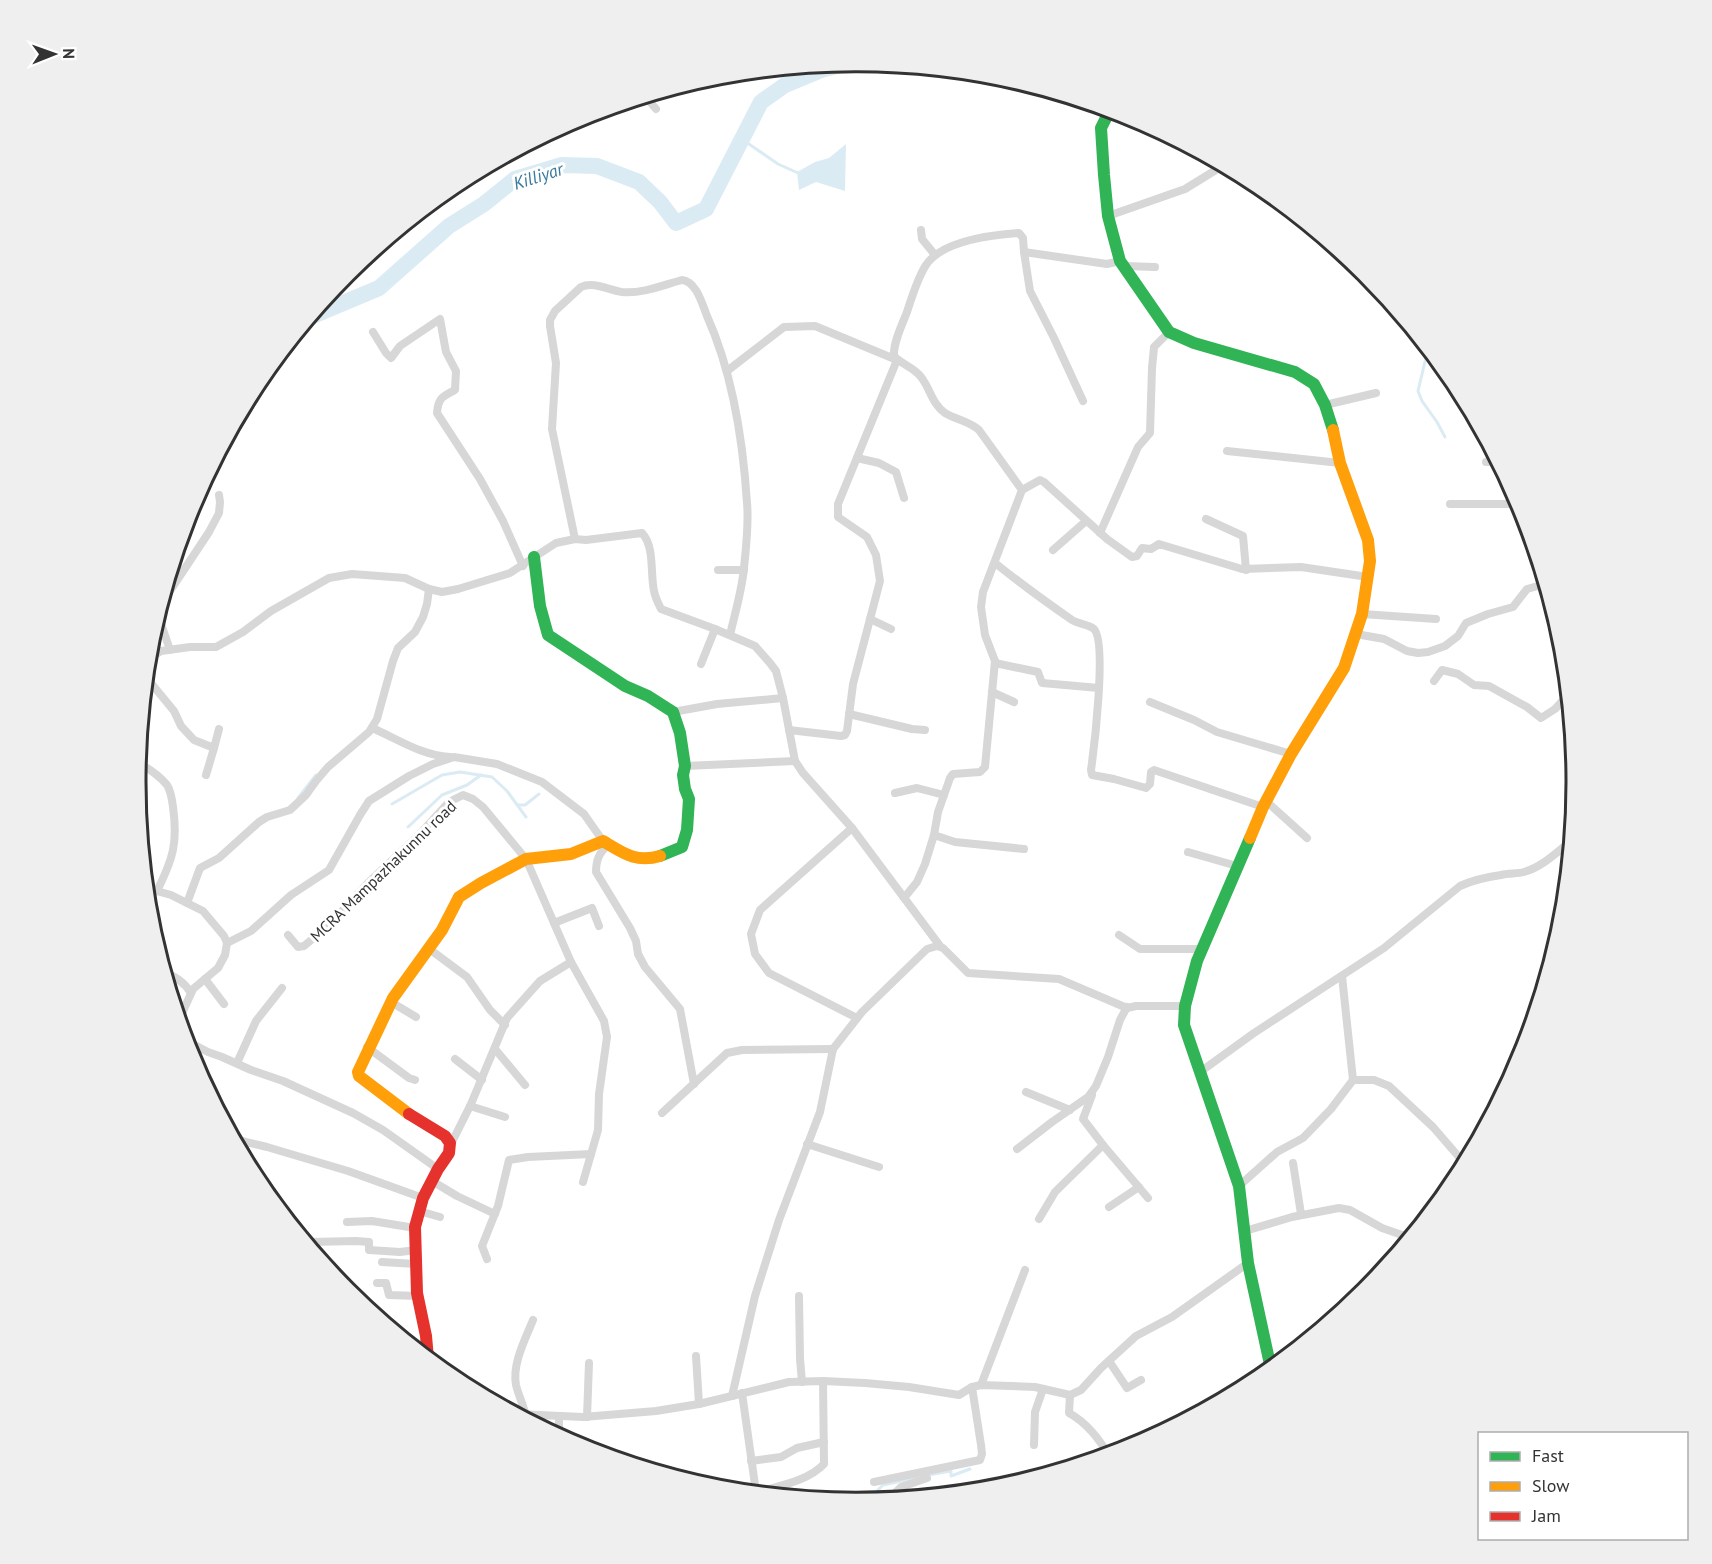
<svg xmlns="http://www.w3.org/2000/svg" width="1712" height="1564" font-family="'PT Sans',sans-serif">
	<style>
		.water { fill: #dbebf4 }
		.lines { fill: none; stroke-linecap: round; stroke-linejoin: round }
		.stream { stroke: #dbebf4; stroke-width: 3 }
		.river { stroke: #dbebf4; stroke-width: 16 }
		.street { stroke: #d7d7d7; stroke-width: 8 }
		.fast { stroke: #30b455; stroke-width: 12 }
		.slow { stroke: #ff9f0a; stroke-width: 12 }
		.jam { stroke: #e5322d; stroke-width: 12 }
		.labels { text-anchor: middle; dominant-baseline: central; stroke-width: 6; stroke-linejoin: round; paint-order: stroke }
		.street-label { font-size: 16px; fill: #333; stroke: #fff }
		.water-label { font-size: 18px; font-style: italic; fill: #387a9d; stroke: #fff }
		.rim { fill: none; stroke: #333; stroke-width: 3 }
	</style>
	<rect width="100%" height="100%" fill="#fff"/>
	<path class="water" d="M 846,144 L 845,191 L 816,182 L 799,190 L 797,172 L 815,162 L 829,158 Z"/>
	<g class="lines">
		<g class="stream">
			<path d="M 743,140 L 778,164 L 798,173"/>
			<path d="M 1428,349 L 1418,391 L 1422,401 L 1437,422 L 1445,437"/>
			<path d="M 298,798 L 316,775"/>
			<path d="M 392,804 L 442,775 L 460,772 L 492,777 L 507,791 L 526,817"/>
			<path d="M 518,805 L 525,805 L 539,794"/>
			<path d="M 408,827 L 442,795 L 467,785 L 481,775"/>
			<path d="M 928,1475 L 951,1471 L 951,1476 L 970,1469"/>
			<path d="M 867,1501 L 883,1485 L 916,1478"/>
		</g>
		<path class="river" d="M 310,317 L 379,288 L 449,226 L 484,204 L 515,179 L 562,165 L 597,166 L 639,182 L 660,202 L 676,223 L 706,209 L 761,102 L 785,85 L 821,70 L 852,62"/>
		<g class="street">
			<path d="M 646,97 L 656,109"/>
			<path d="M 1108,216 L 1185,189 L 1224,165"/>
			<path d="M 921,230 L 922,239 L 935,255"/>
			<path d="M 1024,252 L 1030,291 L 1054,338 L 1083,401"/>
			<path d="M 1120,261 L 1107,264 L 1024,252 L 1023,238 L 1019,233 C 991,235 942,241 926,265 C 917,279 912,297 907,312 C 902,325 893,343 894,356 C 902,365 914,367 921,377 C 930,388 932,404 945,413 C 957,420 969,421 979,430 L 1022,490 L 1040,480 L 1044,482 L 1107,539 L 1132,557 L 1137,556 L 1142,548 L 1151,549 L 1159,544 L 1242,569 L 1301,567 L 1368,577"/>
			<path d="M 1124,266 L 1155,267"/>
			<path d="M 373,332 L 386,353 L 391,358 L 400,346 L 440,319 L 446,352 L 456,371 L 455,390 C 443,396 438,398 437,413 L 480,479 L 503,521 L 523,566"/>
			<path d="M 727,371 L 784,327 L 815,326 L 897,360 L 838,504 L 838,517 L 867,537 L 876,555 L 880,581 L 853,684 L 847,731 L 845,735 L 841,736 L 789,730"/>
			<path d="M 1325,405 L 1376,393"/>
			<path d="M 1227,451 L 1340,463"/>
			<path d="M 857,458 L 879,463 L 896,472 L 904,498"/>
			<path d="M 1486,462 L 1498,462"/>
			<path d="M 1450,504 L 1521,504"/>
			<path d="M 1206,519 L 1243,536 L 1246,570"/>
			<path d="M 1100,533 L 1138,447 L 1150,433 L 1152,368 L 1154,347 L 1169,332"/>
			<path d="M 575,539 L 552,429 L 556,363 L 550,326 L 550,320 L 555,311 L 581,287 C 593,281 609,290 622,292 C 642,294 663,285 682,280 C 697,282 702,304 707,316 C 733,374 743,440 747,503 C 749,524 746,547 744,568 C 742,590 735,613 730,635"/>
			<path d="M 1053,550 L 1086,521"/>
			<path d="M 995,563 C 1020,583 1046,602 1072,620 C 1078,624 1088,624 1094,629 C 1107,642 1094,749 1091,770 L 1092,775 L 1114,779 L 1146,788 L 1150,784 L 1151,772 L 1154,770 L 1263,807"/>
			<path d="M 718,570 L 744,570"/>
			<path d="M 160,606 L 209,532 L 219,513 L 220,502 L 219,495"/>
			<path d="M 159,609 L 158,615 L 170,650"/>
			<path d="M 1362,614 L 1436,619"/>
			<path d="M 870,619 L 891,629"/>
			<path d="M 1356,634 L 1384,639 L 1407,651 L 1418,653 L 1428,652 L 1445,646 L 1458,636 L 1466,623 L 1488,614 L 1513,607 L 1527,589 L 1545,584"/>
			<path d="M 148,659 L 161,651 L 190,647 L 216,647 L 243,632 L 271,611 L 329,578 L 352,574 L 405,578 L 429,589 L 442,592 L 458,589 L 510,573 L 556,543 L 575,539 L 586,540 L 642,533 C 655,547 650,573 654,591 C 655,597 658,603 661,609 L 715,629 L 755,646 L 770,663 L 776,671 L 783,698 L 795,761 L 803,773 L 852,828 L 940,946"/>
			<path d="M 995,663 L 1038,672 L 1042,683 L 1099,688"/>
			<path d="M 701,664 L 715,629"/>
			<path d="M 146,677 L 174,711 L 181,726 L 194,740 L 214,748 L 219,729"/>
			<path d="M 1434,681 L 1442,670 L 1458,674 L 1474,685 L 1489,686 L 1527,707 L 1541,718 L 1555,709 L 1568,695"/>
			<path d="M 992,692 L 1014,702"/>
			<path d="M 1150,702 L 1194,720 L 1217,732 L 1291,754"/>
			<path d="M 673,712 L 717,704 L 783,698"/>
			<path d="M 849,714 L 912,729 L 925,730"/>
			<path d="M 372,728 C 398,739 420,755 450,757"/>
			<path d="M 137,762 C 148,768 159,775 167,785 C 171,791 172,799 173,807 C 178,843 173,859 157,891"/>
			<path d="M 685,766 L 795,761"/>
			<path d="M 206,775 L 214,748"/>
			<path d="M 895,793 L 917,788 L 944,795"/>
			<path d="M 1266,801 L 1307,838"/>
			<path d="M 852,828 L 760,910 L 751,934 L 755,954 L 769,973 L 857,1018"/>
			<path d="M 934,835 L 955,842 L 1024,849"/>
			<path d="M 608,845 C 599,853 596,860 596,872 L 630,928 L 636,941 L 638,954 L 645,967 L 680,1009 L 694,1084"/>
			<path d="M 1188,852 L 1237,866"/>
			<path d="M 146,888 L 171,895 L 203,911 L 224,936 L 227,943 L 225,955 L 218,968 L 193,989 L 179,1020"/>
			<path d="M 904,898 L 917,882 L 925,864 L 934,835 L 938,812 L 950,778 L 953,774 L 980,772 L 985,767 L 995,661 L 985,635 L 981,607 L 983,592 L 1022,490"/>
			<path d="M 187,903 L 200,868 L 219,858 L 259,822 L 267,817 L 290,810 L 306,795 L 316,781 L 328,767 L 369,732 L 377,719 L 393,661 L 398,648 L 415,632 L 423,617 L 427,604 L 429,589"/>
			<path d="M 554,923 L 592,908 L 599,926"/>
			<path d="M 288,935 L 298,947 L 304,946 L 329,925 L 368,883 L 419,835 L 449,802 L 463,795 L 473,799 L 483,807 L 526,859 L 571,962 L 604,1021 L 607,1037 L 599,1094 L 598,1130 L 583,1182"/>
			<path d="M 1119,935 L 1140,949 L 1203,949"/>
			<path d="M 227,943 L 251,931 L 291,895 L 329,870 L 360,815 L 369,801 L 409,776 L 433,764 L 454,757 L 497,764 L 542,782 L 584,814 L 603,841"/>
			<path d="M 428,948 L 467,977 L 490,1010 L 505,1025"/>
			<path d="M 164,972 C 176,977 184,982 191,993"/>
			<path d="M 1342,976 L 1353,1080"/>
			<path d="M 205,979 L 224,1004"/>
			<path d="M 391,1002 L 416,1017"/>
			<path d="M 185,1040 L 208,1052 L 222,1057 L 251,1070 L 283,1081 L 353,1113 L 383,1130 L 438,1169"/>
			<path d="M 367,1047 L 409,1078 L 415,1080"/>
			<path d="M 495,1049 L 525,1085"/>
			<path d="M 455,1059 L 482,1080"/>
			<path d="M 237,1063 L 256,1021 L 282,988"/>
			<path d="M 1200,1072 L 1254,1033 L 1384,948 L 1460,886 C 1473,880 1487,877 1501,875 C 1509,873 1517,874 1524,872 C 1542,867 1557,852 1571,841"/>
			<path d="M 1026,1092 L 1070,1110"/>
			<path d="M 470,1106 L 505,1117"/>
			<path d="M 662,1113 L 727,1053 L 742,1050 L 833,1049"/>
			<path d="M 234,1139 L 267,1147 L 348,1171 L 423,1198"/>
			<path d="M 807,1144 L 879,1167"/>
			<path d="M 1103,1145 L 1148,1198"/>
			<path d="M 450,1146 L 471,1104 L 507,1018 L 540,981 L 571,962"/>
			<path d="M 1017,1149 L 1052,1122 L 1088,1097 L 1096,1086 L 1108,1057 L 1120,1020 L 1127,1007"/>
			<path d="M 1293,1163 L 1301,1214"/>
			<path d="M 432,1181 L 457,1196 L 495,1214"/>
			<path d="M 1239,1186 L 1277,1152 L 1303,1138 L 1331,1109 L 1353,1080 L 1374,1080 L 1389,1086 L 1433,1127 L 1465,1164"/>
			<path d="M 1109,1207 L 1139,1187"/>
			<path d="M 419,1211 L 440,1217"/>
			<path d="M 1039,1219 L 1055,1192 L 1103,1145 L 1083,1119 L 1092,1095"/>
			<path d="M 347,1222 L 372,1221 L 415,1228"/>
			<path d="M 1245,1231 L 1292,1217 L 1339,1208 L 1350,1210 L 1382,1228 L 1402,1235 L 1412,1235"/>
			<path d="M 304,1239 L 310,1242 L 356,1241 L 369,1242 L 369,1250 L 400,1252 L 416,1250"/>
			<path d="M 487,1259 L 482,1246 L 498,1206 L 509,1160 L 528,1157 L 591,1154"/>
			<path d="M 382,1262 L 416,1264"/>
			<path d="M 377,1283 L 386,1283 L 389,1295 L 418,1296"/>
			<path d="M 799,1296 L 800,1359 L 802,1382"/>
			<path d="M 696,1356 L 699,1404"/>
			<path d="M 1109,1361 L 1127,1388 L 1141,1380"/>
			<path d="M 981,1385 L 1025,1270"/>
			<path d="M 742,1393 L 756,1492"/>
			<path d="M 1070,1395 L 1069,1413 C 1087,1423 1098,1438 1109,1455"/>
			<path d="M 732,1396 L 755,1296 L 779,1220 L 820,1112 L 833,1049 L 862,1012 L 927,949 L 937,946 L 943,948 L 968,973 L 1059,979 L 1127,1008 L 1136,1006 L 1185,1006"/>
			<path d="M 525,1413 C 523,1404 518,1394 516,1385 C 512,1364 525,1340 533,1320"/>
			<path d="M 517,1414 L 583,1417 L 656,1411 L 699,1404 L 789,1382 L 823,1381 L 865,1383 L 909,1387 L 959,1395 L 972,1387 L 981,1385 L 1035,1387 L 1070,1395 L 1081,1390 L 1101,1368 L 1136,1336 L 1172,1317 L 1248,1263"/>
			<path d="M 587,1417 L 589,1363"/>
			<path d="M 559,1436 L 559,1416"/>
			<path d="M 1034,1445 L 1035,1412 L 1043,1389"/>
			<path d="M 751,1461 L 781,1457 L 797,1448 L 824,1442"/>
			<path d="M 874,1482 L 980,1460 L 982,1454 L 981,1445 L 972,1387"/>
			<path d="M 755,1493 C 777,1486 807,1482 824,1464 L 823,1381"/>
			<path d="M 889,1499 L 901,1487 L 927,1478"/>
		</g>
		<g class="fast">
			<path d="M 1110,110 L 1101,128 L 1104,175 L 1108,216 L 1120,261 L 1169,332 L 1194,343 L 1295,372 L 1314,384 L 1325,405 L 1333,430"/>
			<path d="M 534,557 L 540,606 L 548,635 L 625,686 L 648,696 L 673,712 L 680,733 L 685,766 L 683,775 L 685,789 L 689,799 L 687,830 L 682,847 L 660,856"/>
			<path d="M 1250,838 L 1197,961 L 1185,1006 L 1184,1025 L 1239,1186 L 1248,1263 L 1271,1369"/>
		</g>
		<g class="slow">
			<path d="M 1250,838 L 1263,807 L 1291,754 L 1344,668 L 1362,614 L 1370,561 L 1368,540 L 1340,463 L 1333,430"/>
			<path d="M 409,1114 L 359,1076 L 358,1072 L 393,998 L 442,930 L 459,897 L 481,883 L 526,859 L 571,854 L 603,841 C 623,853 636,863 660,856"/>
		</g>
		<path class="jam" d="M 409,1114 L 445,1136 L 450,1143 L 449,1153 L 438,1169 L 423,1198 L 415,1227 L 417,1293 L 426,1336 L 428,1358"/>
	</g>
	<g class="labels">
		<g class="street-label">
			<text transform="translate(383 871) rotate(-44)">MCRA Mampazhakunnu road</text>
		</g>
		<g class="water-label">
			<text transform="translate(538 176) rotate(-18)">Killiyar</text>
		</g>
	</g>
	<path d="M0 0H1712V1564H0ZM146 782a710 710 0 1 1 1420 0a710 710 0 1 1-1420 0Z" fill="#efefef" fill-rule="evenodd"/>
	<path class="rim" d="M146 782a710 710 0 1 1 1420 0a710 710 0 1 1-1420 0Z"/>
	<rect x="1478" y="1432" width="210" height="108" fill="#ffffff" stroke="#adadad" stroke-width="1.5"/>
	<rect x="1490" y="1452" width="30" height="9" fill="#30b455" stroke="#adadad" stroke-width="1.5"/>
	<text x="1532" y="1462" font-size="18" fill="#333333">Fast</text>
	<rect x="1490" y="1482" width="30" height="9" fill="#ff9f0a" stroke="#adadad" stroke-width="1.5"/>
	<text x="1532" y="1492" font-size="18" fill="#333333">Slow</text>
	<rect x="1490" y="1512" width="30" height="9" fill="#e5322d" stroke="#adadad" stroke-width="1.5"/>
	<text x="1532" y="1522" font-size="18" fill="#333333">Jam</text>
	<g transform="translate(54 54) rotate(89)" stroke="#ffffff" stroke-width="4.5" paint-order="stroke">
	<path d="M0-4.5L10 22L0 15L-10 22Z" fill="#333333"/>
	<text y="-9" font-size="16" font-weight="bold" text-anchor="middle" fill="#333333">N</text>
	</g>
</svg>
